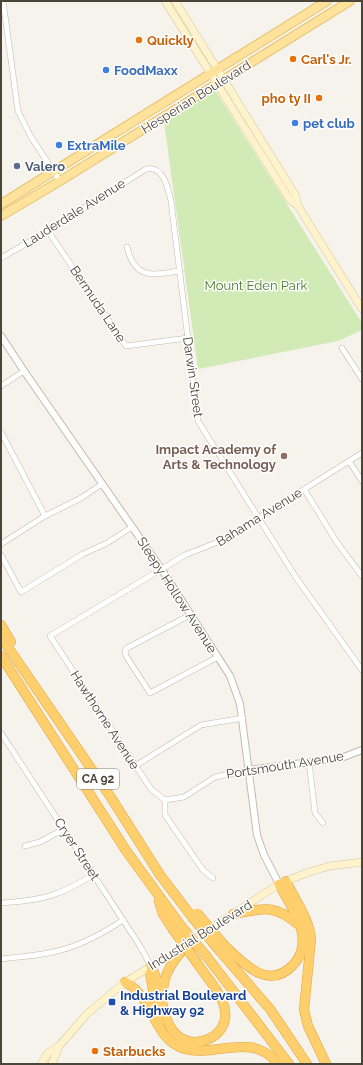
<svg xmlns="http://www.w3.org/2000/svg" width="363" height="1065" font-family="Raleway,sans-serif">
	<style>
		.green { fill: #d2eab5 }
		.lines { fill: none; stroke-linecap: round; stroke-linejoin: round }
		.minor-casing { stroke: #c2bbae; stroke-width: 6 }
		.tertiary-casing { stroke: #c2bbae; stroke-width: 8 }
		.secondary-casing { stroke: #d6c79b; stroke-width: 8 }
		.primary-casing { stroke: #e6c16a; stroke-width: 10 }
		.motorway-casing { stroke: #e0a43c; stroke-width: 10 }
		.minor { stroke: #fff; stroke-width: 5 }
		.tertiary { stroke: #fff; stroke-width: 6 }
		.secondary { stroke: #fff3cd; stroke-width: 7 }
		.primary { stroke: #ffe39c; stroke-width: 8 }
		.motorway { stroke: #ffcf6e; stroke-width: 9 }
		.motorway-bridge-casing { stroke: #e0a43c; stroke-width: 10; stroke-linecap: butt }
		.motorway-bridge { stroke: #ffcf6e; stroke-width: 9 }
		.food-dot { fill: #e8710a; stroke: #fff; stroke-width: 1.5 }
		.shop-dot { fill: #3f7fe0; stroke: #fff; stroke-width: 1.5 }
		.service-dot { fill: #5c6f8a; stroke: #fff; stroke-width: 1.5 }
		.education-dot { fill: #8d6e63; stroke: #fff; stroke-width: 1.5 }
		.transit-dot { fill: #1a4fb4; stroke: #fff; stroke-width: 1.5 }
		.labels { text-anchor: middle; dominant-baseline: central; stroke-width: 3; stroke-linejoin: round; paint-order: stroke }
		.shield { fill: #fff; stroke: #817c74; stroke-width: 1 }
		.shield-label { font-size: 12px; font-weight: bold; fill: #4b4439 }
		.food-label { font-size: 13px; font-weight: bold; fill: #c56008; stroke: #fff; text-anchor: start }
		.shop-label { font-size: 13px; font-weight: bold; fill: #366cbe; stroke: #fff; text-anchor: start }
		.street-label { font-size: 13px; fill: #4b4439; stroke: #fff }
		.service-label { font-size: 13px; font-weight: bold; fill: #4e5e75; stroke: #fff; text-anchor: start }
		.park-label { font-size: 13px; fill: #4a7f2a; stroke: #fff }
		.education-label { font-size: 13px; font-weight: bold; fill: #785e54; stroke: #fff; text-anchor: end }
		.transit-label { font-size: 13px; font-weight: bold; fill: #164399; stroke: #fff; text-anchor: start }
	</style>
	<rect width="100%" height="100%" fill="#f6f3ec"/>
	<path class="green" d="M 215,90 L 362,323 L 362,330 L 338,341 L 198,369 L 164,122 Z"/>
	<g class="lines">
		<g class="minor-casing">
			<g id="minor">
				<path d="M 3,1 L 18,111 L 31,137 L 60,181"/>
				<path d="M 48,231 L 126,346 L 188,338"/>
				<path d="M 127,247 C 135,280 152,275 179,271"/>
				<path d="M 1,258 L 48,231 L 146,169 C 163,165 168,188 171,201 L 198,421 L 295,576 L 362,670"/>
				<path d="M 342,348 L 362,379"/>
				<path d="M 1,386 L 24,371"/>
				<path d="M 1,432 L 45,516"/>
				<path d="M 349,461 L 362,481"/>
				<path d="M 304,489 L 336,541 L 362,576"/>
				<path d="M 1,544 L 45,516 L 81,498 L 102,484"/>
				<path d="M 1,555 L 21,592 L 83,554 L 107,543 L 132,527"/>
				<path d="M 190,615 L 127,648 L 125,651 L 126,656 L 150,693 L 218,657"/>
				<path d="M 1,733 L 140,946 L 151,966"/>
				<path d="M 309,762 L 315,813 L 323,823"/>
				<path d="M 135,766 L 201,725 L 243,718"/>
				<path d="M 165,800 L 151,789 L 50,636 L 185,555 L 223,540 L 362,453"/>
				<path d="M 165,800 L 165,815 L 203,870 L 213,878"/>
				<path d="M 165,800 L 184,797 L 215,777 L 249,770"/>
				<path d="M 25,846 L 40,842 L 64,829"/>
				<path d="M 1,903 C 43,900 57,897 93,875"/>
				<path d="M 1,959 C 18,957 36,956 53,952 C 78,947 102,934 123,920"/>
			</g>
		</g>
		<g class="tertiary-casing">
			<g id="tertiary">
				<path d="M 1,336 L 24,371 L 162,570 L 230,676 L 240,704 L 257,835 L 264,855 L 279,884"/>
				<path d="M 249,770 L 341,758 L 362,750"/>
			</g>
		</g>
		<g class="secondary-casing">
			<g id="secondary">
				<path d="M 165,1 L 290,200 L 298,206"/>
				<path d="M 175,1 L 296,196 L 298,206 L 362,309"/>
				<path d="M 41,1064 L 48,1053 L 59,1046"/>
				<path d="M 52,1064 L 59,1046 L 87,1014 L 125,982 L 159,962 L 279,884 L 309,872 L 330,866 L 362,862"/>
			</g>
		</g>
		<g class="primary-casing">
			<g id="primary">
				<path d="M 1,204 L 327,1"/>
				<path d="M 1,216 L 60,181 L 350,1"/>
			</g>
		</g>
		<g class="motorway-casing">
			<g id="motorway">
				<path d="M 1,625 L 11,642"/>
				<path d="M 1,637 L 110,796 L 160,875 L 192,917"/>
				<path d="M 1,656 L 127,852 L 181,926"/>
				<path d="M 286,881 C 295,900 309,918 311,939 L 304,1010 L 308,1026 L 326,1064"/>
				<path d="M 159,901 L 163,914 L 172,928"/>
				<path d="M 233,914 C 264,909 272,903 298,924"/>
				<path d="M 224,945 C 242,962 268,992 293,965 C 301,957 304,946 302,934 C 300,917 287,900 279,884"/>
				<path d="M 218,949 L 270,1009 L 307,1064"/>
				<path d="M 207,957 L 289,1064"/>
				<path d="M 151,966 C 162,985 161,1018 174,1032 C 191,1053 229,1038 225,1011 C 223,994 206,977 197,963"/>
				<path d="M 150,973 L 159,1024"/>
				<path d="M 125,982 C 128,984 132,986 135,989 C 153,1006 157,1039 182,1048 C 214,1059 252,1030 278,1064"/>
				<path d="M 163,992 C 163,972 176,958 189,942"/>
			</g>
		</g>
		<use href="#minor" class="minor"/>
		<use href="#tertiary" class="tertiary"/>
		<use href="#secondary" class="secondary"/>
		<use href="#primary" class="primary"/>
		<use href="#motorway" class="motorway"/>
		<g class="motorway-bridge-casing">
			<g id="motorway-bridge">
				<path d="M 197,913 L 224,945"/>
				<path d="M 192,917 L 218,949"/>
				<path d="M 181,926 L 207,957"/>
				<path d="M 172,928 L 197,963"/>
			</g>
		</g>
		<use href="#motorway-bridge" class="motorway-bridge"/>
	</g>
	<g class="food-dot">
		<circle cx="139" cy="40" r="4"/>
		<circle cx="293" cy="59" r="4"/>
		<circle cx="319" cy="98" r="4"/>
		<circle cx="95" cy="1051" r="4"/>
	</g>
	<g class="shop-dot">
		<circle cx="106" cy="70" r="4"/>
		<circle cx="295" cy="123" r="4"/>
		<circle cx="59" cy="145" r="4"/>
	</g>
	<circle class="service-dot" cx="17" cy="166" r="4"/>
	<circle class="education-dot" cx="284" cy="456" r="4"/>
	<rect class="transit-dot" x="108" y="998" width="8" height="8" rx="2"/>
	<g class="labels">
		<rect class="shield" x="77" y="769" width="42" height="20" rx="3"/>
		<g class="shield-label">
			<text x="98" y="779">CA 92</text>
		</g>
		<g class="food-label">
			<text x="147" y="40">Quickly</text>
			<text x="301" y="59">Carl's Jr.</text>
			<text x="311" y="98" text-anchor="end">pho ty II</text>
			<text x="103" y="1051">Starbucks</text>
		</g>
		<g class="shop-label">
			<text x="114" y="70">FoodMaxx</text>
			<text x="303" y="123">pet club</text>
			<text x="67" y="145">ExtraMile</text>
		</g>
		<g class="street-label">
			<text transform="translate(196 97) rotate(-32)">Hesperian Boulevard</text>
			<text transform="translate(74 213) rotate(-32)">Lauderdale Avenue</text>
			<text transform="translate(98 304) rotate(56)">Bermuda Lane</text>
			<text transform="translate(193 377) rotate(82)">Darwin Street</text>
			<text transform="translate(259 517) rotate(-32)">Bahama Avenue</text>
			<text transform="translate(177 595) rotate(57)">Sleepy Hollow Avenue</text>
			<text transform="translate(105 720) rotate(57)">Hawthorne Avenue</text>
			<text transform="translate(285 765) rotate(-9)">Portsmouth Avenue</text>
			<text transform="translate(77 849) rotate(57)">Cryer Street</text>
			<text transform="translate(200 935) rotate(-32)">Industrial Boulevard</text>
		</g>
		<g class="service-label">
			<text x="25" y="166">Valero</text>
		</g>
		<g class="park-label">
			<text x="256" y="285">Mount Eden Park</text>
		</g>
		<g class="education-label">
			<text x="276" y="449">Impact Academy of<tspan x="276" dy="15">Arts &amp; Technology</tspan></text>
		</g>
		<g class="transit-label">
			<text x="120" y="995">Industrial Boulevard<tspan x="120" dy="15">&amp; Highway 92</tspan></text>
		</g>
	</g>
	<rect width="363" height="1065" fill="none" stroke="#4b4439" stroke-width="4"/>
</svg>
